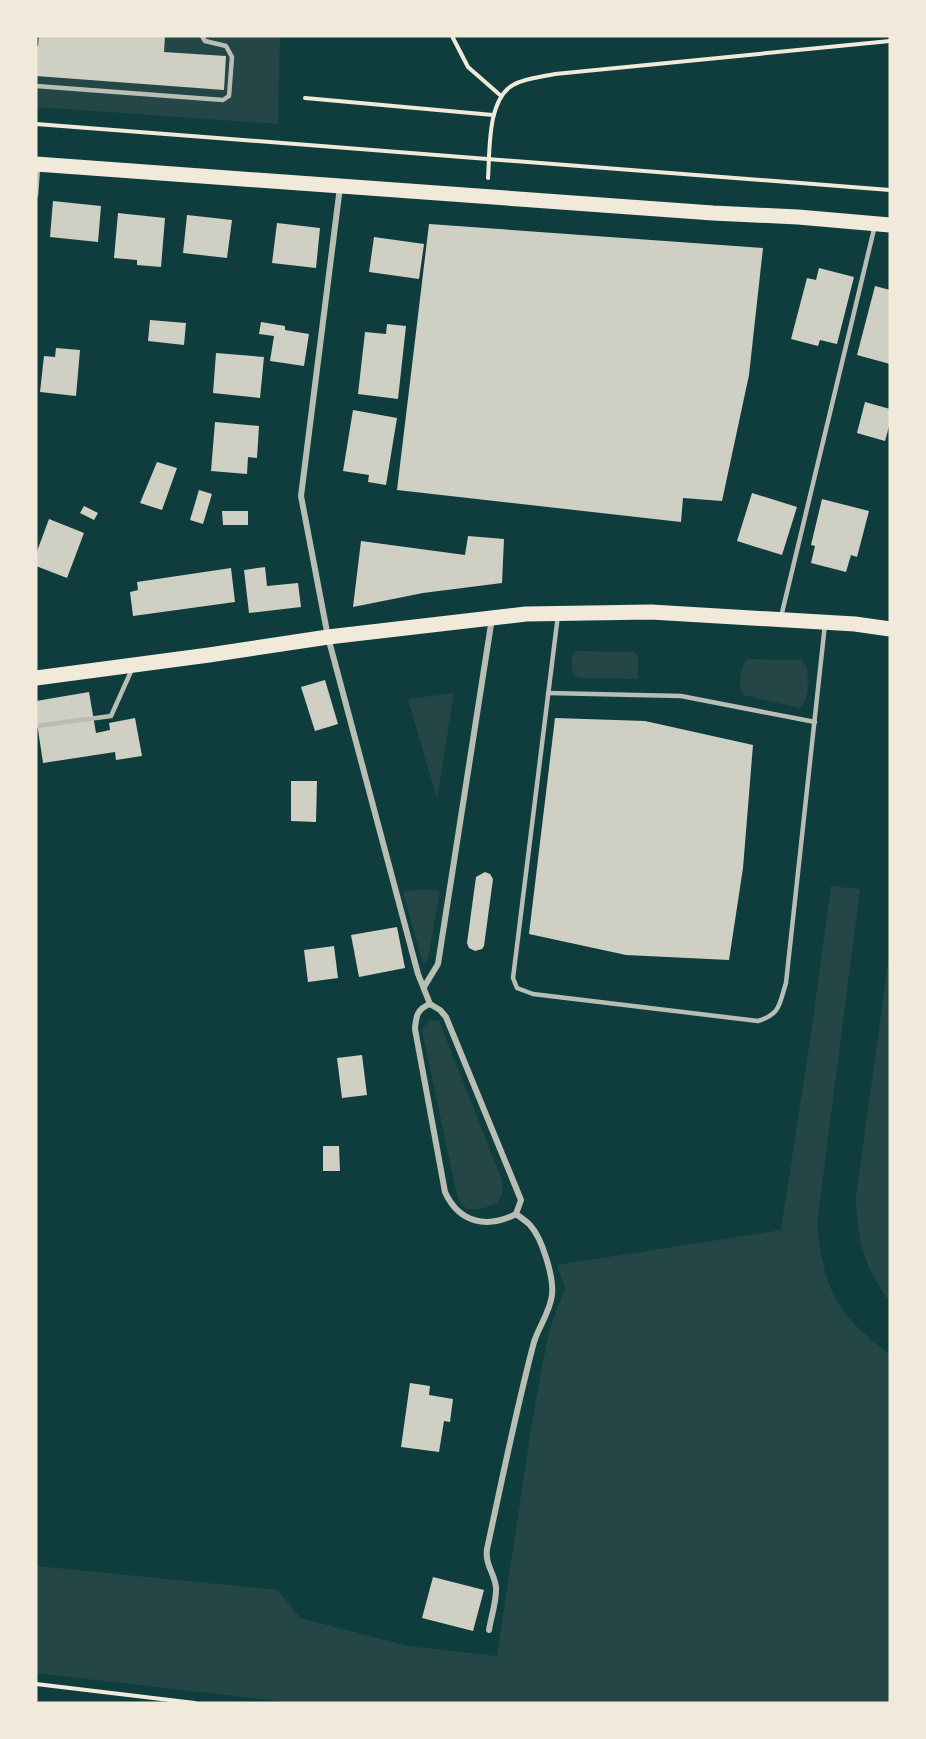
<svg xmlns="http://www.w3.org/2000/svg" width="926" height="1739" font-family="'Source Sans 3',sans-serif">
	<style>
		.green { fill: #244646 }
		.building { fill: #cfcfc3 }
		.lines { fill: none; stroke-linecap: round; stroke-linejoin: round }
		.path { stroke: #f1e9da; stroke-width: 4 }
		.service { stroke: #b8beb3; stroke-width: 4.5 }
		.minor { stroke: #b8beb3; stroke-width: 6 }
		.primary { stroke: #f1e9da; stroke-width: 15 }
	</style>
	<rect width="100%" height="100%" fill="#0f3d3e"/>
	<g class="green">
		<path d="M 36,36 L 280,36 L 278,124 L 36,107 Z"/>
		<path d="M 577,651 L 633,652 L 638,656 L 638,679 L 581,678 L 575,676 C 571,669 571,662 573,654 Z"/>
		<path d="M 747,659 L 801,660 L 807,666 C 808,679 810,698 800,708 L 743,695 C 737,685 741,667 747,659 Z"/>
		<path d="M 454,693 L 437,799 L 408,699 Z"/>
		<path d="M 831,886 L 860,889 L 817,1224 C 824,1290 836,1315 890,1354 L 890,1703 L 295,1703 L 36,1673 L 36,1566 L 278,1590 L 300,1618 L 408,1646 L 497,1656 L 532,1422 L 549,1331 L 565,1288 L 557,1265 L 781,1230 L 811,1034 Z"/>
		<path d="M 420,889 L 440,891 L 428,959 L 423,964 L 403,892 Z"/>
		<path d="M 890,949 L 890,1302 C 865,1270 856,1237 856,1197 Z"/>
		<path d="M 429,1020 L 439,1021 L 502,1180 L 503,1191 L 498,1203 L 481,1209 L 467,1209 L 458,1200 L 422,1030 Z"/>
	</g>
	<g class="building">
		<path d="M 39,36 L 165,36 L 164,52 L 226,56 L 224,90 L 36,76 L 36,46 L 38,46 Z"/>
		<path d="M 53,201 L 101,206 L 98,242 L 50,237 Z"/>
		<path d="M 118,213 L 165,218 L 161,267 L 137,265 L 137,260 L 114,258 Z"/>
		<path d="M 187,215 L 232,220 L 227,258 L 183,253 Z"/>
		<path d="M 277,223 L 320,228 L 316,268 L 272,263 Z"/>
		<path d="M 429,224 L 763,248 L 749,375 L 722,501 L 683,498 L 681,522 L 397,490 Z"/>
		<path d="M 374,237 L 424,244 L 419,279 L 369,272 Z"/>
		<path d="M 819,268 L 854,277 L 837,344 L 820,340 L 818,346 L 791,339 L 807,278 L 816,280 Z"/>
		<path d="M 875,286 L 890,290 L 890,364 L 857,355 Z"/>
		<path d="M 150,320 L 186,323 L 184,345 L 148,341 Z"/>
		<path d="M 261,322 L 285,326 L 285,330 L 309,334 L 304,366 L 270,361 L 274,336 L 259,334 Z"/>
		<path d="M 387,324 L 406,326 L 398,399 L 358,394 L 365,332 L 386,334 Z"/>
		<path d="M 56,348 L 80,350 L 76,396 L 40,392 L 44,356 L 55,357 Z"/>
		<path d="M 216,353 L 264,357 L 260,398 L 213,393 Z"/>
		<path d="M 865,402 L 890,409 L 890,423 L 885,441 L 857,433 Z"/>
		<path d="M 353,410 L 397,418 L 386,485 L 368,482 L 369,475 L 343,471 Z"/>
		<path d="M 215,422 L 259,426 L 257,458 L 248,457 L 247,474 L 211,471 Z"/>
		<path d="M 157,462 L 177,468 L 162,510 L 140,503 Z"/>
		<path d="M 199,490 L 212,494 L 203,524 L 190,520 Z"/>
		<path d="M 752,493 L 797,507 L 782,555 L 737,541 Z"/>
		<path d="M 822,499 L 869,511 L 857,557 L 851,555 L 846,572 L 811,563 L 815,546 L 811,545 Z"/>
		<path d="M 84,506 L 98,513 L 94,520 L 80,513 Z"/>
		<path d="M 222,511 L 248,511 L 248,525 L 223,525 Z"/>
		<path d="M 49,519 L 84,533 L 67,578 L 36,566 L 36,554 Z"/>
		<path d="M 468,536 L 504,539 L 502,583 L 423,593 L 353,607 L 361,541 L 465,555 Z"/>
		<path d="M 265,567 L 267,586 L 298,583 L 301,607 L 249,613 L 244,570 Z"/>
		<path d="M 231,568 L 235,602 L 133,616 L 130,592 L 138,590 L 137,582 Z"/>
		<path d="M 325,680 L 338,724 L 315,731 L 301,687 Z"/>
		<path d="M 89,692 L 96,733 L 110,730 L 109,723 L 135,718 L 142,756 L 116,760 L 115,752 L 43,763 L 36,716 L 36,701 Z"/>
		<path d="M 555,718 L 645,721 L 753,745 L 743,868 L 729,960 L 626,955 L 529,934 Z"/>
		<path d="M 291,781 L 317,781 L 316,822 L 291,821 Z"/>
		<path d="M 485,872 L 490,874 L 493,879 L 484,946 L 482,949 L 475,951 L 469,948 L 467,943 L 476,877 Z"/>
		<path d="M 397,927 L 405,968 L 359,977 L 351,935 Z"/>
		<path d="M 334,946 L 338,978 L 308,982 L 304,950 Z"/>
		<path d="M 362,1055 L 367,1095 L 342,1098 L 337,1058 Z"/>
		<path d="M 323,1146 L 339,1146 L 340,1171 L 323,1171 Z"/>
		<path d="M 410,1383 L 430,1386 L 429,1395 L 453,1399 L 450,1422 L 444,1421 L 439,1452 L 401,1447 Z"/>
		<path d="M 433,1577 L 484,1590 L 473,1631 L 422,1618 Z"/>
	</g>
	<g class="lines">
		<g class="path">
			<path d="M 452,36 L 468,67 L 500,95"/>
			<path d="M 305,98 L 493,115"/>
			<path d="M 36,124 L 890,190"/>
			<path d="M 488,178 C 490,150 487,100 513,85 C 524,78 542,77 555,74 L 890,41"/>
			<path d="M 36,1684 L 195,1703"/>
		</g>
		<g class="service">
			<path d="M 36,86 L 223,100 L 229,96 L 232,57 L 226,46 L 205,41 L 202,36"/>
			<path d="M 36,195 L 38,167"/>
			<path d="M 558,615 L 513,978 L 517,988 L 533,994 L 758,1021 C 781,1014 779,1004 786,983 L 825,624"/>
			<path d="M 781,617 L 875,225"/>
			<path d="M 548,693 L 681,696 L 815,722"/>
			<path d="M 36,726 L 111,716 L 133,667"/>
		</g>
		<g class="minor">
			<path d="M 340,187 L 301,496 L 328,637 L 418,974 L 430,1004 C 417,1009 416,1016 415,1029 L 445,1192 C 459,1223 487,1229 516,1214"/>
			<path d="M 424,987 L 438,964 L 492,618"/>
			<path d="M 430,1004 L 440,1010 L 446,1017 L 521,1200 L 516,1214"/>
			<path d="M 489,1630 C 491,1617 497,1600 496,1587 C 494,1572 485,1565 487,1549 C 502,1480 516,1410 534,1342 C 539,1326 550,1312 552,1295 C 554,1277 542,1238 530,1225 C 526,1221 520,1217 516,1214"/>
		</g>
		<g class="primary">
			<path d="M 36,164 L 713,213 L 798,217 L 890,225"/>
			<path d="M 36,678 L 209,655 L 328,637 L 526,614 L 651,612 L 855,624 L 890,629"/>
		</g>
	</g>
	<rect width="926" height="1739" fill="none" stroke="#f1e9da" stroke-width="75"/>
</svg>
